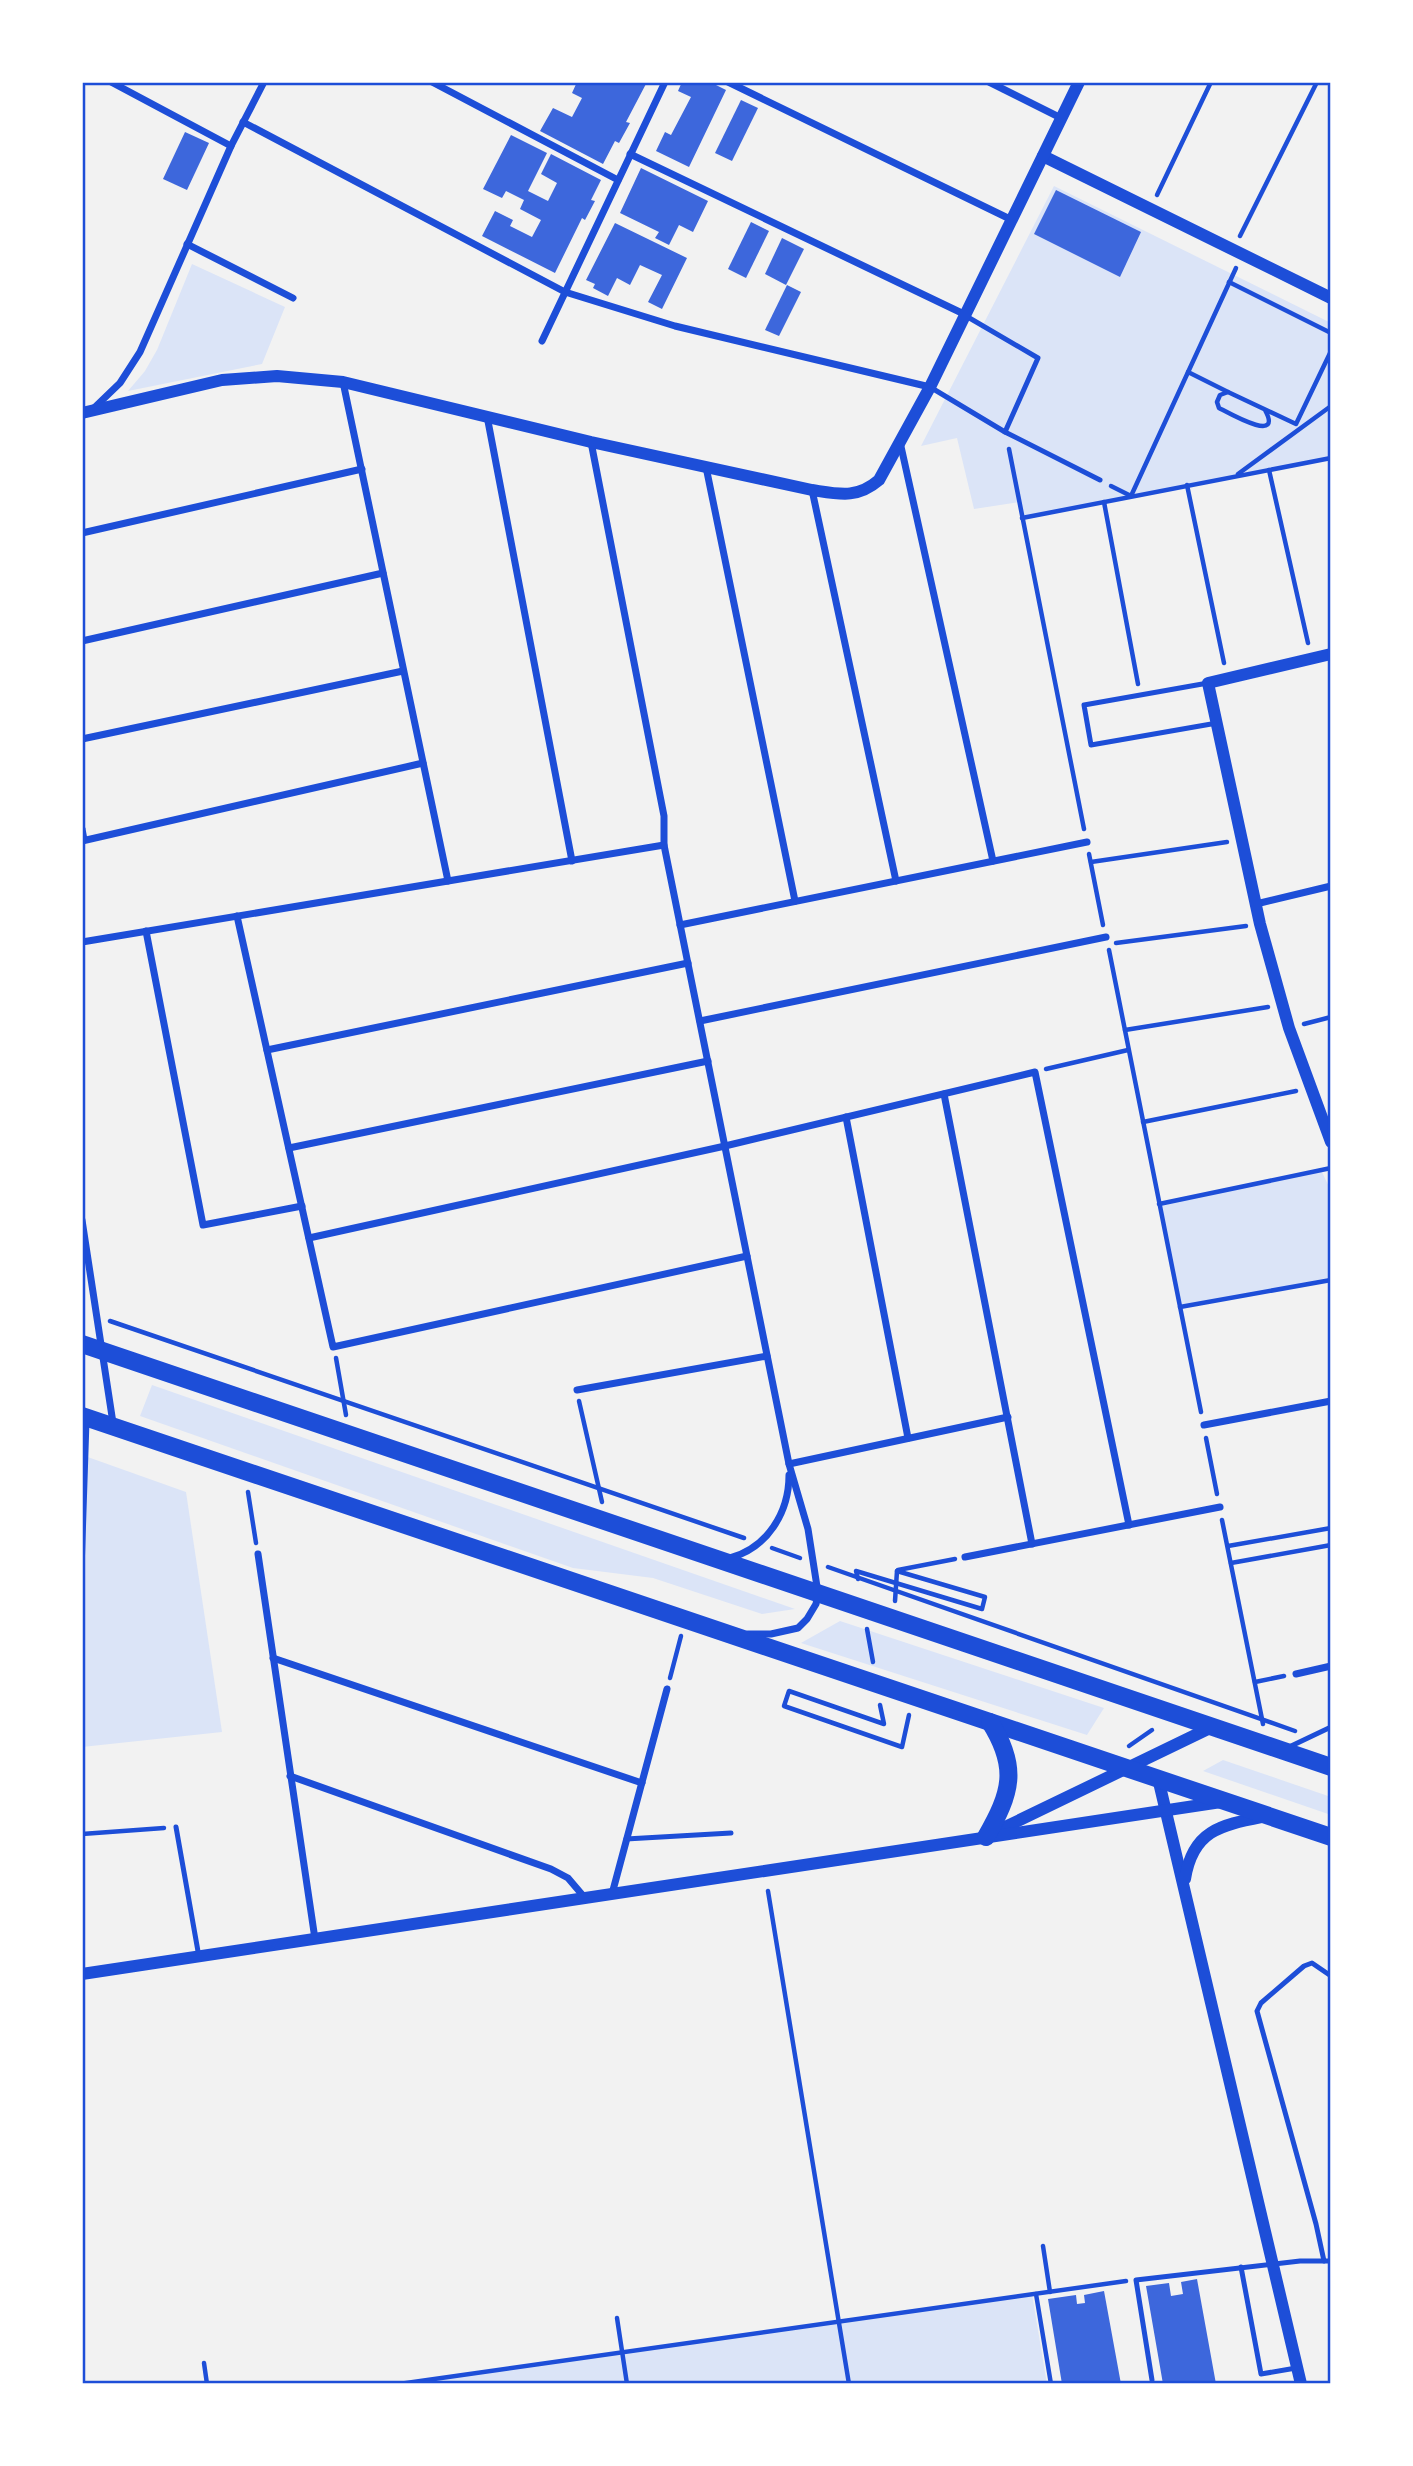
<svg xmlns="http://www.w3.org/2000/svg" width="1413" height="2466" font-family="Ubuntu,sans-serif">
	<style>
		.green { fill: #dbe4f7 }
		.building { fill: #3d67dc }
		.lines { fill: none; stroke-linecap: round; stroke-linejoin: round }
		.path { stroke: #1d4ed8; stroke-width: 4.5 }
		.service { stroke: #1d4ed8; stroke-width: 5 }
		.minor { stroke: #1d4ed8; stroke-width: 7 }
		.tertiary { stroke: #1d4ed8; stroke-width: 12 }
		.primary { stroke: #1d4ed8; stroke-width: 18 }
		.neatline { fill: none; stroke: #1d4ed8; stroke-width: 2.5 }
	</style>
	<rect width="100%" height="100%" fill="#f2f2f2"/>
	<g class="green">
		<path d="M 1054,186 L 1331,323 L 1331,458 L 1022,518 L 1019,502 L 974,509 L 957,438 L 921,446 Z"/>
		<path d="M 192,264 L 285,307 L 262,364 L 128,391 L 145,371 L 157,350 Z"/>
		<path d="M 1321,1170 L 1331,1191 L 1331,1280 L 1180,1307 L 1159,1204 Z"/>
		<path d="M 152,1385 L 795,1609 L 762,1614 L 653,1578 L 573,1568 L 140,1416 Z"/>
		<path d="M 82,1455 L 186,1492 L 222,1732 L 82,1747 Z"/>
		<path d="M 840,1621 L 1104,1708 L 1087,1735 L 801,1643 Z"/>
		<path d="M 1223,1760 L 1331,1797 L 1331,1815 L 1203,1771 Z"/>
		<path d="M 1031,2288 L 1047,2384 L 399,2384 L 1032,2294 Z"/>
	</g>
	<g class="building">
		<path d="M 577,82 L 647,82 L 626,122 L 630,123 L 619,143 L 615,141 L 603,164 L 540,131 L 553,108 L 572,117 L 582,98 L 572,93 Z"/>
		<path d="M 682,82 L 710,82 L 726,90 L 689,167 L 656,151 L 665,132 L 671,135 L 691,97 L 678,91 Z"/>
		<path d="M 741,100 L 758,108 L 732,161 L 715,153 Z"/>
		<path d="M 185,132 L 209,143 L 187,190 L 163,179 Z"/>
		<path d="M 511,135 L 547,153 L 528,191 L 548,201 L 557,183 L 541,174 L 551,154 L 601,180 L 591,200 L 595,201 L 585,220 L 582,218 L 555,273 L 482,236 L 495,211 L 513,220 L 510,226 L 532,237 L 541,220 L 520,209 L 524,200 L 506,191 L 502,198 L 483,189 Z"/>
		<path d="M 641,168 L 708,201 L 693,232 L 679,225 L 669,245 L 655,238 L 659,232 L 620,213 Z"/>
		<path d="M 1056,190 L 1141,232 L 1120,277 L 1034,234 Z"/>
		<path d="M 751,222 L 769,231 L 746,278 L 728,269 Z"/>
		<path d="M 615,223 L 687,258 L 662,309 L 648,302 L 662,275 L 640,265 L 630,285 L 617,278 L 608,296 L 593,288 L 595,284 L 586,280 Z"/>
		<path d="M 782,238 L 804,249 L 786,285 L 765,274 Z"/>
		<path d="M 787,285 L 801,292 L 779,336 L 765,330 Z"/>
		<path d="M 1197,2279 L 1216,2384 L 1163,2384 L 1146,2286 L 1169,2283 L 1171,2296 L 1183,2294 L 1181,2282 Z"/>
		<path d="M 1104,2291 L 1121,2384 L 1062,2384 L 1048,2299 L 1076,2295 L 1077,2304 L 1085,2303 L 1084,2295 Z"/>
	</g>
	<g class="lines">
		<g class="path">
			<path d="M 1157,195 L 1211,82"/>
			<path d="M 1240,236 L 1317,82"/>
			<path d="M 1229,282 L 1331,333"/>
			<path d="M 1188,372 L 1228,392"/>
			<path d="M 1265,410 C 1284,445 1227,412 1219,408 L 1217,402 L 1220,395 L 1228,392 L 1296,424 L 1331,351"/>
			<path d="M 1009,449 L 1084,829"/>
			<path d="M 1269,470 L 1308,643"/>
			<path d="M 1238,474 L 1331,406"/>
			<path d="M 1187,485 L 1224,663"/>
			<path d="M 1111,486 L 1131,496 L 1236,268"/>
			<path d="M 1104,502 L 1138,684"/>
			<path d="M 1022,518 L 1331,458"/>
			<path d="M 1089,854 L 1103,925"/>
			<path d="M 1091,862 L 1227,842"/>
			<path d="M 1116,943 L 1246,926"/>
			<path d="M 1109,950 L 1201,1412"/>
			<path d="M 1304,1024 L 1331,1017"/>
			<path d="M 1125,1030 L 1268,1007"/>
			<path d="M 1046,1069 L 1128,1050"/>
			<path d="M 1143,1122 L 1296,1091"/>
			<path d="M 1159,1204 L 1331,1168"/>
			<path d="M 1180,1307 L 1331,1280"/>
			<path d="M 110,1321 L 744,1538"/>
			<path d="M 336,1358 L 346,1415"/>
			<path d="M 579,1401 L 602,1502"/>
			<path d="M 1206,1438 L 1217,1494"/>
			<path d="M 248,1492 L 256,1543"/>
			<path d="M 1222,1520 L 1263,1724"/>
			<path d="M 1228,1546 L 1331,1528"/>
			<path d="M 772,1548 L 800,1558"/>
			<path d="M 1231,1563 L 1331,1545"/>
			<path d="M 828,1567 L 1295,1731"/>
			<path d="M 898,1570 L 955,1559"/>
			<path d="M 858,1579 L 856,1571 L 982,1609 L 985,1597 L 897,1571"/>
			<path d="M 895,1601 L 897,1571"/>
			<path d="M 867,1629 L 873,1662"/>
			<path d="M 670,1678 L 681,1636"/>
			<path d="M 1255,1682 L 1284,1676"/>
			<path d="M 880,1705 L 884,1724 L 789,1691 L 784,1706 L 902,1747 L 909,1715"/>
			<path d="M 1129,1746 L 1152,1730"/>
			<path d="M 82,1834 L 164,1828"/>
			<path d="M 768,1891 L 849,2384"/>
			<path d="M 1043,2246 L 1050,2292"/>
			<path d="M 1036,2294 L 1051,2384"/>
			<path d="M 617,2318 L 627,2384"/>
			<path d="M 204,2363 L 207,2384"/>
			<path d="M 399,2384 L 1126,2281"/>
		</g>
		<g class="service">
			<path d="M 966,316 L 1038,358 L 1005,432"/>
			<path d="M 930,387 L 1005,432 L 1100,480"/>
			<path d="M 1208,683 L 1084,705 L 1091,745 L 1217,723"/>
			<path d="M 82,1571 L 87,1421"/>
			<path d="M 1289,1747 L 1331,1727"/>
			<path d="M 176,1827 L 199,1957"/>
			<path d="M 626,1839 L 731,1833"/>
			<path d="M 1324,2261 L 1316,2224 L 1257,2011 L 1261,2003 L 1304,1966 L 1312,1963 L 1331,1976"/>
			<path d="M 1241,2267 L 1261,2374 L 1296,2368"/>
			<path d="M 1152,2380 L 1136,2280 L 1300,2261 L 1331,2261"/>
		</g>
		<g class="minor">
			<path d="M 111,82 L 231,146"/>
			<path d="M 432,82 L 618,180"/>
			<path d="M 728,82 L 1012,220"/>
			<path d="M 989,82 L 1061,118"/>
			<path d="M 243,122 L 565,292 L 675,326 L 930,387"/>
			<path d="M 630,154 L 966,315"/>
			<path d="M 187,244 L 293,298"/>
			<path d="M 542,341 L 665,82"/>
			<path d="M 343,382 L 448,881"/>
			<path d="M 93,409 L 120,383 L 140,352 L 231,146 L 264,82"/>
			<path d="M 487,416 L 572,861"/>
			<path d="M 591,442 L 664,816 L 664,845 L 789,1464 L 808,1529 L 818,1593 L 816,1604 L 807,1619 L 798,1628 L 771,1634 L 748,1634"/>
			<path d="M 900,442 L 993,861"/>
			<path d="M 706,467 L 795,901"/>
			<path d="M 812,490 L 896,881"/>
			<path d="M 82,533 L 362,469"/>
			<path d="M 82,641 L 383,573"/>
			<path d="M 82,739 L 403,671"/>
			<path d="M 82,829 L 84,840"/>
			<path d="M 82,841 L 423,763"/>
			<path d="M 1256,904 L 1331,886"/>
			<path d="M 237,916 L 333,1347 L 747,1256"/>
			<path d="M 680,925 L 1087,842"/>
			<path d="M 146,931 L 203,1225 L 302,1206"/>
			<path d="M 82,942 L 664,845"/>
			<path d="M 700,1021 L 1106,937"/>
			<path d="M 267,1050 L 688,963"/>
			<path d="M 944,1094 L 1032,1544"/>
			<path d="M 846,1117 L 908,1438"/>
			<path d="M 289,1148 L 708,1061"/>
			<path d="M 82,1220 L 113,1423"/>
			<path d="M 309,1238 L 725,1146 L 1035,1072 L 1129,1525"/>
			<path d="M 577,1390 L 767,1356"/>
			<path d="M 1204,1425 L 1331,1401"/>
			<path d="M 789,1464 L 1008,1417"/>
			<path d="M 258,1554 L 315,1939"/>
			<path d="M 965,1557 L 1220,1507"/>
			<path d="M 730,1558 C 767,1548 789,1513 789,1475"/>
			<path d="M 273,1658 L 642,1783"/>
			<path d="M 1296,1674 L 1331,1666"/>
			<path d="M 290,1776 L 551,1869 L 568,1878 L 585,1898"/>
			<path d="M 612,1894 L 667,1689"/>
		</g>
		<g class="tertiary">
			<path d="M 1043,156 L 1331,298"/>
			<path d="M 82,413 L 222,380 L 277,376 L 343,382 L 591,442 L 812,490 C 839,494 857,499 879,480 L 930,387 L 1079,82"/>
			<path d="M 1331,654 L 1208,683 L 1260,924 L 1289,1028 L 1331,1142"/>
			<path d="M 1158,1778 L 1301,2384"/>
			<path d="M 999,1830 L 1212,1727"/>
			<path d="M 1185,1879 C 1193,1829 1222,1825 1267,1816"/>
			<path d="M 82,1974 L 1221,1802"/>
		</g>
		<g class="primary">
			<path d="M 82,1344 L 1331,1767"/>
			<path d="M 82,1416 L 1331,1837"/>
			<path d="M 986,1837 C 1011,1793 1019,1768 990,1722"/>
		</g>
	</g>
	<rect width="1413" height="2466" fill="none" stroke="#ffffff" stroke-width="168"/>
	<rect x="84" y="84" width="1245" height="2298" class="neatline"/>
</svg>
